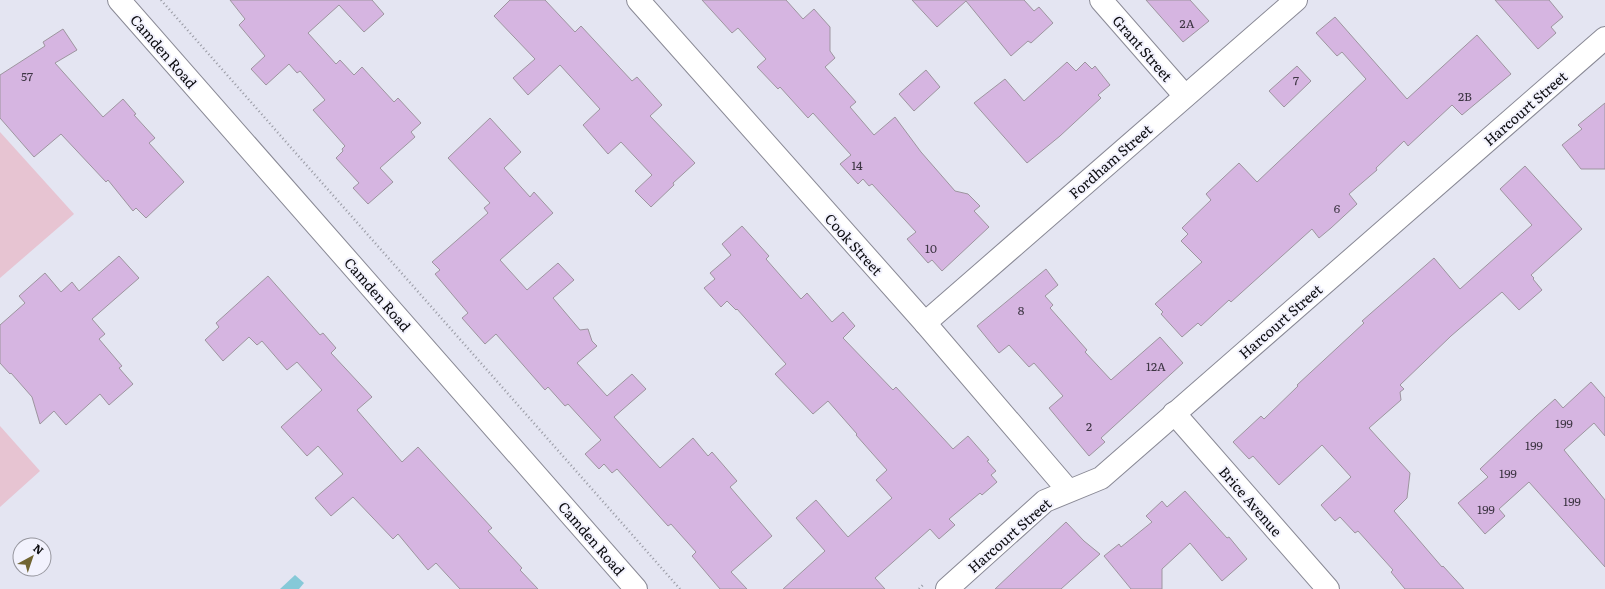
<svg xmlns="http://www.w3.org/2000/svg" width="1605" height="589" font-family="Literata,serif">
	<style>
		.green { fill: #e7c4d2 }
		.water { fill: #86c9d8 }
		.building { fill: #d6b5e1; stroke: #9d959f }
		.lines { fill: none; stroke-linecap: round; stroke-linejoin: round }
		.minor-casing { stroke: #898995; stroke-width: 24 }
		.tertiary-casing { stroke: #898995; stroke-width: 24 }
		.path { stroke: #9697a1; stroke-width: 2.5; stroke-dasharray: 1 3; stroke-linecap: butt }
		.minor { stroke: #fff; stroke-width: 22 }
		.tertiary { stroke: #fff; stroke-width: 22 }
		.labels { text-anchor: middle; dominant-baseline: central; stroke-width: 4; stroke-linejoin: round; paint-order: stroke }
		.number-label { font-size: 12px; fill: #3e3644 }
		.street-label { font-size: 14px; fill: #0b0b0f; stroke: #f2f2fd }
	</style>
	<rect width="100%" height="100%" fill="#e4e5f2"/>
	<g class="green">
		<path d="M 0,132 L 74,214 L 0,278 Z"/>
		<path d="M 0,426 L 40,471 L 0,507 Z"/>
	</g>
	<path class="water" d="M 295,575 L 304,583 L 299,589 L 280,589 Z"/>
	<g class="building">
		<path d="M 230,0 L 372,0 L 384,14 L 364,32 L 339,5 L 308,33 L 336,64 L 340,60 L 354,75 L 362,67 L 394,102 L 398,98 L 421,123 L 411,132 L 415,137 L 380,168 L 393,182 L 368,204 L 353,188 L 359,183 L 336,158 L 343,151 L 342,149 L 345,146 L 313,110 L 325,100 L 300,71 L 297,73 L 289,64 L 266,85 L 251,69 L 265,56 L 239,25 L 245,19 Z"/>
		<path d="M 510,0 L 545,0 L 575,32 L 581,26 L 632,81 L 637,77 L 662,105 L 650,116 L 695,163 L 673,183 L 674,185 L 651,207 L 635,191 L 652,175 L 621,142 L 608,154 L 583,125 L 600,109 L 560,65 L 528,95 L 513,78 L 535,59 L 494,16 Z"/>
		<path d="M 702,0 L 786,0 L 803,19 L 814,9 L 830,27 L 830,51 L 835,58 L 825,67 L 856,102 L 850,107 L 874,135 L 895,117 L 921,152 L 955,191 L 968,194 L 980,206 L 974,211 L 989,227 L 942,271 L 932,260 L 928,263 L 907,239 L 916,232 L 872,184 L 869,186 L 863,179 L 858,184 L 840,164 L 851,155 L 813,113 L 808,118 L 780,87 L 778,89 L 757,67 L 766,59 L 738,28 L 732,33 Z"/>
		<path d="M 912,0 L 1024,0 L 1034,11 L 1039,7 L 1053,23 L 1031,43 L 1028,41 L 1011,56 L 966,1 L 937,27 Z"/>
		<path d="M 1146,0 L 1190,0 L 1209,21 L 1183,42 Z"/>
		<path d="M 1495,0 L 1549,0 L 1563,17 L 1551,27 L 1556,33 L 1538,49 Z"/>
		<path d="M 1335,17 L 1407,99 L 1477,35 L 1511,74 L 1462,115 L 1452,105 L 1408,146 L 1404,141 L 1376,168 L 1377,170 L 1349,194 L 1357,204 L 1331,228 L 1319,238 L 1312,229 L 1231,302 L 1229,300 L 1201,326 L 1198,323 L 1182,337 L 1161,314 L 1163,312 L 1155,304 L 1202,262 L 1181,241 L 1188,234 L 1182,228 L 1211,200 L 1206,194 L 1239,163 L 1257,182 L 1366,79 L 1342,52 L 1337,56 L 1316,33 Z"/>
		<path d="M 63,29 L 77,50 L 55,63 L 103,117 L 123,99 L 136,114 L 134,115 L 155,138 L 149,143 L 184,182 L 146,218 L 136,208 L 133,211 L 108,180 L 106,182 L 61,134 L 34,157 L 0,118 L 0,75 L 45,46 L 43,42 Z"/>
		<path d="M 1067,62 L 1076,71 L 1085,62 L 1092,69 L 1095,66 L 1110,85 L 1098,95 L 1101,98 L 1060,136 L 1027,163 L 974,103 L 1005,79 L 1024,101 Z"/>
		<path d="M 1297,66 L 1311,81 L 1284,107 L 1269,91 Z"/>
		<path d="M 926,70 L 940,87 L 914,111 L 899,94 Z"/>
		<path d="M 1605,103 L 1605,169 L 1581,169 L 1562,145 L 1582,129 L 1578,125 Z"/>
		<path d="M 490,118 L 521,152 L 504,168 L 530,197 L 534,192 L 553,213 L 500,260 L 527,290 L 558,263 L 574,280 L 553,298 L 580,330 L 588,329 L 592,341 L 597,346 L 577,363 L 607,396 L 632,374 L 646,389 L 614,417 L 660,468 L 693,438 L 708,456 L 712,452 L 737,481 L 730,487 L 772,536 L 731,572 L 747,589 L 720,589 L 692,556 L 696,552 L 671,524 L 668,526 L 659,516 L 617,469 L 612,473 L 604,464 L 599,469 L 585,454 L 601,440 L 568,404 L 565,406 L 548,387 L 545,390 L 496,334 L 485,344 L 462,318 L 468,313 L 435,274 L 440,270 L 432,262 L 488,213 L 484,208 L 490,203 L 448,158 Z"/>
		<path d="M 1525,166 L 1582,229 L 1531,275 L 1534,278 L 1533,279 L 1542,290 L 1519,310 L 1502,292 L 1451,336 L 1400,385 L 1404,389 L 1400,392 L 1401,400 L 1369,428 L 1410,473 L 1407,498 L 1394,511 L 1442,567 L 1443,566 L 1464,589 L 1405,589 L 1391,572 L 1393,570 L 1358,531 L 1355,533 L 1340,517 L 1335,521 L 1321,505 L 1351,477 L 1322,445 L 1279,485 L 1253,456 L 1249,459 L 1233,442 L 1261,416 L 1264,419 L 1298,386 L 1297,385 L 1364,323 L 1362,321 L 1434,258 L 1460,289 L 1532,225 L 1500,189 Z"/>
		<path d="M 742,226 L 769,256 L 766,259 L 801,299 L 807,293 L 832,322 L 843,312 L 855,326 L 843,338 L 893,390 L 896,387 L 953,449 L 968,436 L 989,460 L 987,461 L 996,471 L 991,475 L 997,482 L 982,495 L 980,493 L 949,519 L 955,525 L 939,539 L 930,529 L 875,578 L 885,589 L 783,589 L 825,551 L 796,518 L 816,500 L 848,537 L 892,498 L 876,480 L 887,470 L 856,435 L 857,434 L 828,401 L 813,414 L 775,374 L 786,364 L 737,309 L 736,310 L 727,301 L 721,307 L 704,288 L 715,279 L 710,273 L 731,255 L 722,244 Z"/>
		<path d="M 119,256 L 139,278 L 92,319 L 105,334 L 99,339 L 122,366 L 119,368 L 133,384 L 109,405 L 100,394 L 66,425 L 54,411 L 40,424 L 32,397 L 11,373 L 10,374 L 0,363 L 0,325 L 25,303 L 19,296 L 45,273 L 61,292 L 72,282 L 79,291 Z"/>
		<path d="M 1046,269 L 1058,285 L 1045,296 L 1053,305 L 1050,308 L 1087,350 L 1085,352 L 1111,380 L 1160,337 L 1183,363 L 1101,438 L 1105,442 L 1089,456 L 1049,408 L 1063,396 L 1034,363 L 1029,367 L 1009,345 L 999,353 L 977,326 Z"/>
		<path d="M 268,276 L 320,335 L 323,333 L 336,348 L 331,353 L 372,397 L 357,410 L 402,462 L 418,447 L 492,528 L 488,531 L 522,568 L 520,570 L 538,589 L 460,589 L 436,563 L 428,570 L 398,534 L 393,539 L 353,497 L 331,516 L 315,498 L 343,474 L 318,446 L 307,456 L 281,427 L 322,390 L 297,362 L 287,370 L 262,341 L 257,345 L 249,337 L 223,361 L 205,340 L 219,327 L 216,323 Z"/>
		<path d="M 1591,382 L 1605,398 L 1605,436 L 1594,423 L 1564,450 L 1605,500 L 1605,567 L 1529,482 L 1499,509 L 1505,516 L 1485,534 L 1458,503 L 1488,477 L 1480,469 L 1536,416 L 1555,399 L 1563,408 Z"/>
		<path d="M 1185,491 L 1227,538 L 1229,537 L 1247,559 L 1222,581 L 1190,543 L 1162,569 L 1162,589 L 1131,589 L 1104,556 L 1119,544 L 1121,547 L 1152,522 L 1146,516 L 1162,501 L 1167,507 Z"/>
		<path d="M 1066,522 L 1084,541 L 1100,554 L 1061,589 L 995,589 Z"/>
	</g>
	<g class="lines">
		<g class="minor-casing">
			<g id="minor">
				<path d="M 638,0 L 925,323 L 1068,490"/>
				<path d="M 1101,0 L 1185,96"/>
				<path d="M 925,323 L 1296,0"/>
				<path d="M 1174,413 L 1328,589"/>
				<path d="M 947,589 L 1045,501 L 1101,478 L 1605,38"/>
			</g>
		</g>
		<g class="tertiary-casing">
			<path id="tertiary" d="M 119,0 L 636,589"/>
		</g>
		<g class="path">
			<path d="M 161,0 L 680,589"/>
			<path d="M 919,589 L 924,584"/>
		</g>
		<use href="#minor" class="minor"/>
		<use href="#tertiary" class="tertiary"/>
	</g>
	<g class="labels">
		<g class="number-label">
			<text x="1187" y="23">2A</text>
			<text x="27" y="76">57</text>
			<text x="1296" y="80">7</text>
			<text x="1465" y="96">2B</text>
			<text x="857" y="165">14</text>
			<text x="1337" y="208">6</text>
			<text x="931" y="248">10</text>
			<text x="1021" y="310">8</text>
			<text x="1156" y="366">12A</text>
			<text x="1564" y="423">199</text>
			<text x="1089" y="426">2</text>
			<text x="1534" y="445">199</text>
			<text x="1508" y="473">199</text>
			<text x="1572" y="501">199</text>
			<text x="1486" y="509">199</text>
		</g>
		<g class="street-label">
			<text transform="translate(1143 48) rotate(49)">Grant Street</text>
			<text transform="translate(164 51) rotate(49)">Camden Road</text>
			<text transform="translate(1525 108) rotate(-41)">Harcourt Street</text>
			<text transform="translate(1110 161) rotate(-41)">Fordham Street</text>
			<text transform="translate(854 244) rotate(48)">Cook Street</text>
			<text transform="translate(378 294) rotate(49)">Camden Road</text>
			<text transform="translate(1280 321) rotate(-41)">Harcourt Street</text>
			<text transform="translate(1251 501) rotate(49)">Brice Avenue</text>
			<text transform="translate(1009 535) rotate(-41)">Harcourt Street</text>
			<text transform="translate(592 538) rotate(49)">Camden Road</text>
		</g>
	</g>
	<g transform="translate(32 557) rotate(40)"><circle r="19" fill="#f2f2fd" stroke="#96969e"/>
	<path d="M0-3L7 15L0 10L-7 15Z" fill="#716532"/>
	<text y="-6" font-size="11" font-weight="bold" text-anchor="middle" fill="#0b0b0f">N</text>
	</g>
</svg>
